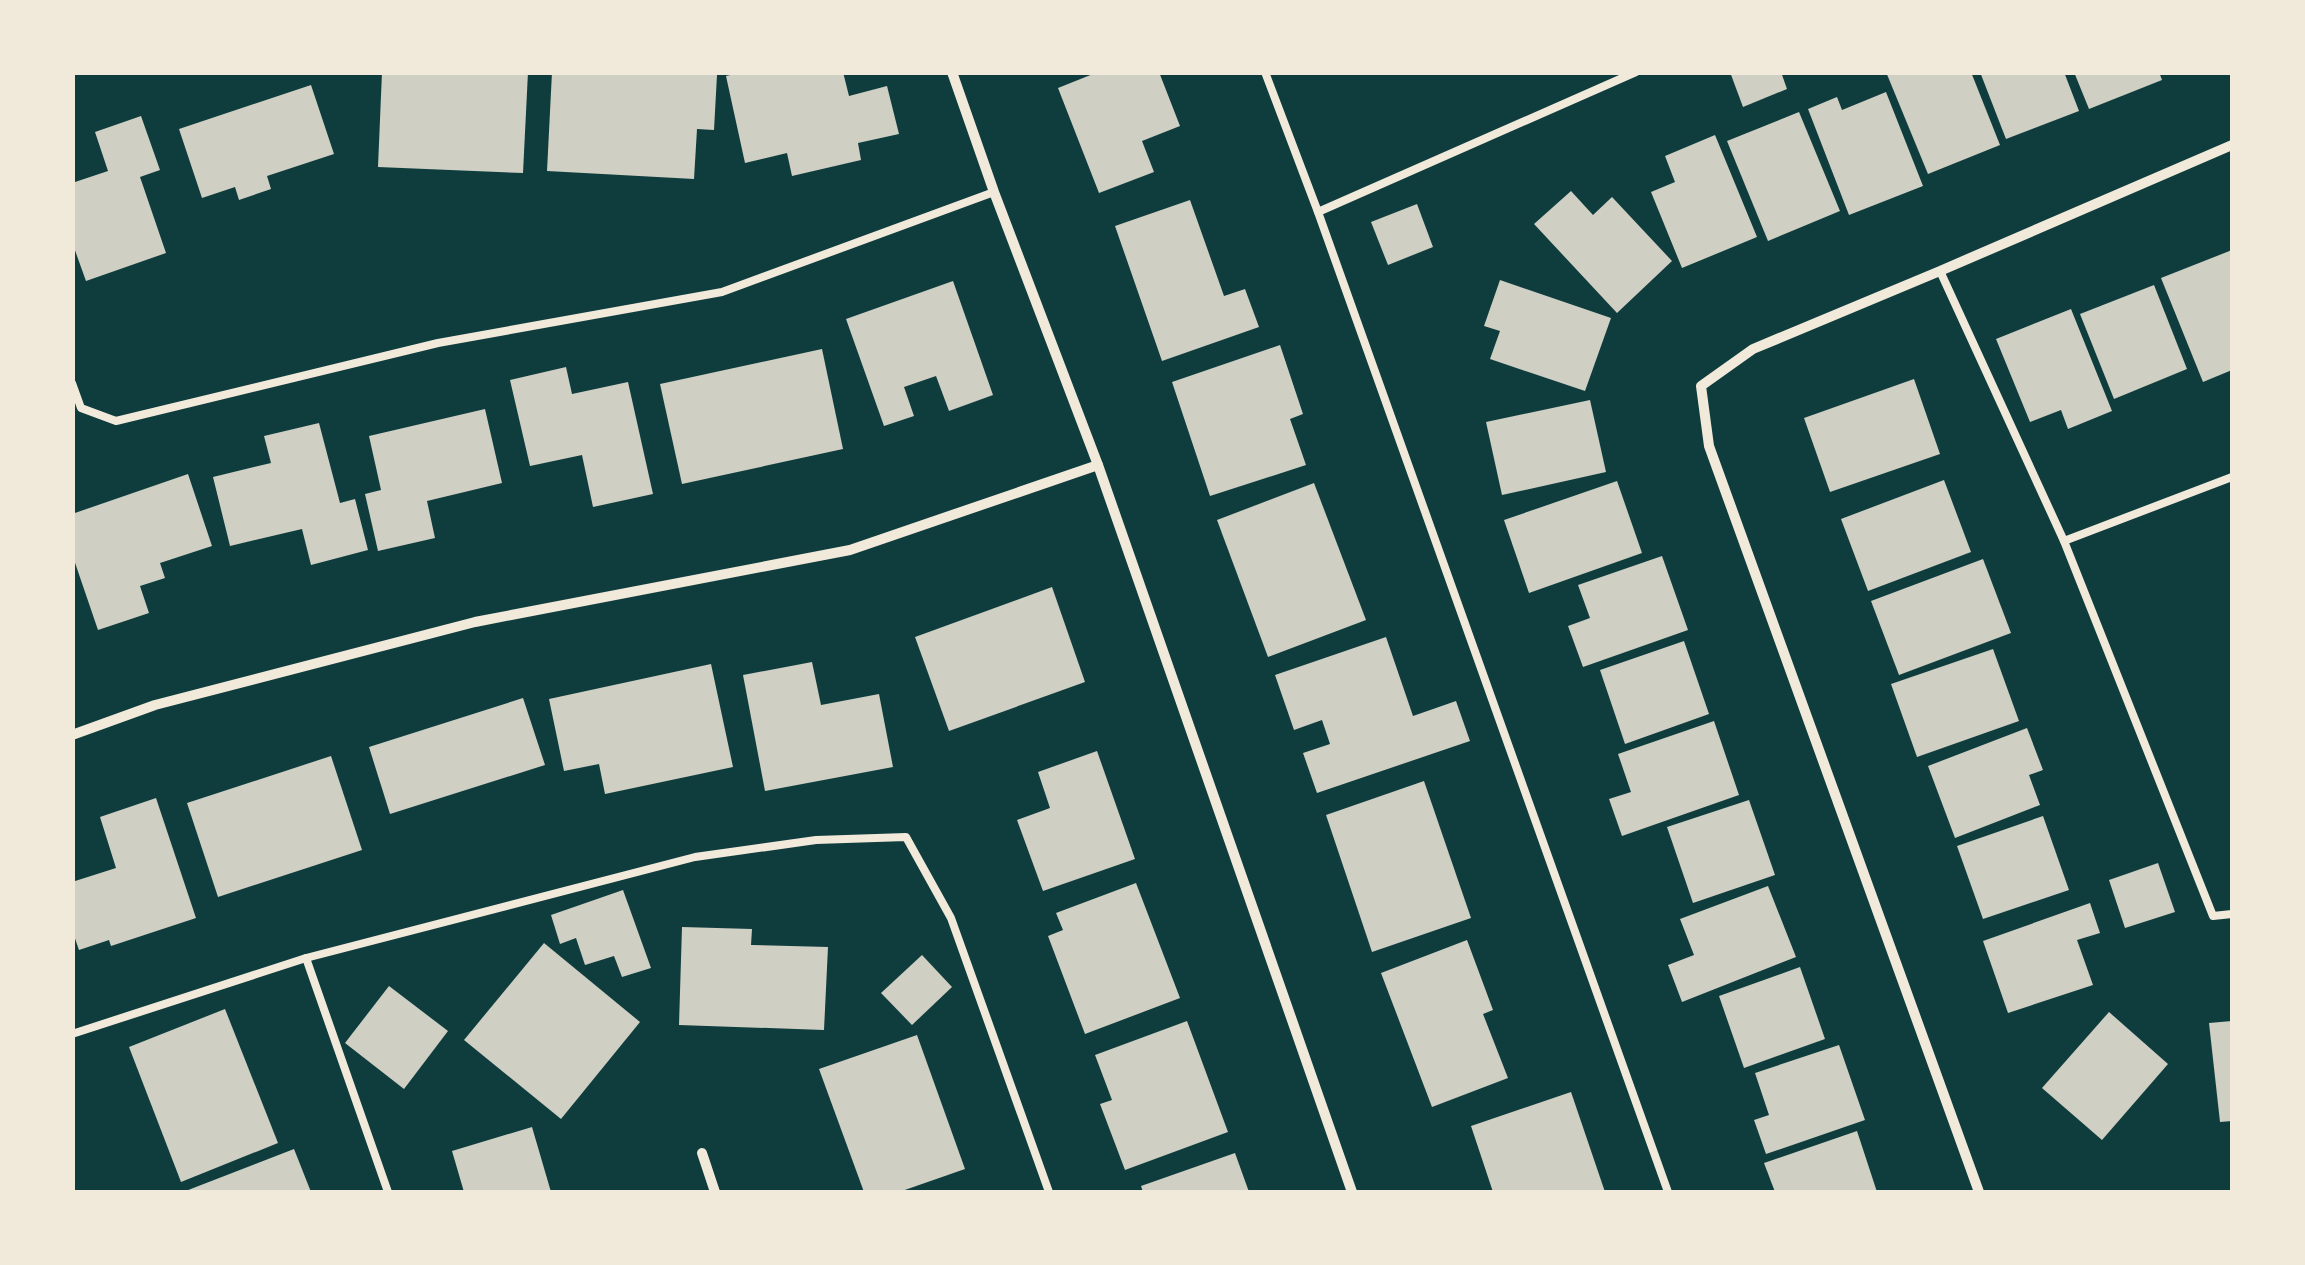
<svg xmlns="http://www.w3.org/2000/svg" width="2305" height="1265" font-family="'Public Sans',sans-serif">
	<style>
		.building { fill: #cfcfc3 }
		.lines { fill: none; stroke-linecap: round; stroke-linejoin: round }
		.service { stroke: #f1e9da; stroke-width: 8 }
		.minor { stroke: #f1e9da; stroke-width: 10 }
	</style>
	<rect width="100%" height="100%" fill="#0f3d3e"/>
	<g class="building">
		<path d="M 382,72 L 528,72 L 523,173 L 378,167 Z"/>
		<path d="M 552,72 L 717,75 L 714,130 L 697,129 L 694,179 L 547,171 Z"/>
		<path d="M 743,72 L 843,72 L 849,96 L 887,86 L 899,134 L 858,143 L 861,160 L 792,176 L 787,153 L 745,163 L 726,76 Z"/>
		<path d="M 1098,72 L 1159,72 L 1180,126 L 1142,141 L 1154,172 L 1099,193 L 1058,88 Z"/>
		<path d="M 1730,72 L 1781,72 L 1787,89 L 1743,107 Z"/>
		<path d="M 1886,72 L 1971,72 L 2000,145 L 1928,174 Z"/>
		<path d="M 1980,72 L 2064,72 L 2079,111 L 2006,139 Z"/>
		<path d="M 2074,72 L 2159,72 L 2162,80 L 2089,109 Z"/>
		<path d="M 311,85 L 334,154 L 267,176 L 271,189 L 239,200 L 235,187 L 202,198 L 179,129 Z"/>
		<path d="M 1886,92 L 1923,186 L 1849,215 L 1808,109 L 1837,97 L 1842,110 Z"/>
		<path d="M 1799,112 L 1840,211 L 1768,241 L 1727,141 Z"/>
		<path d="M 141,116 L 160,170 L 140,177 L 166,253 L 86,281 L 72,242 L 72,183 L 108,171 L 95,132 Z"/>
		<path d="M 1715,135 L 1757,237 L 1682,268 L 1651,192 L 1675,182 L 1665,156 Z"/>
		<path d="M 1571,191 L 1593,215 L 1612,197 L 1672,261 L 1617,313 L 1534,224 Z"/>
		<path d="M 1190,200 L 1224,296 L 1245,289 L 1259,327 L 1162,361 L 1115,226 Z"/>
		<path d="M 1417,204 L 1433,247 L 1388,265 L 1371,222 Z"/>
		<path d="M 2232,250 L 2232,370 L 2203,382 L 2161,278 Z"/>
		<path d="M 1500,280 L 1611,318 L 1585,391 L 1490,359 L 1500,331 L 1484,326 Z"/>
		<path d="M 953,281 L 993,395 L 949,411 L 936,376 L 904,387 L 914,416 L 884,426 L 846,319 Z"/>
		<path d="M 2154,285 L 2187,369 L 2114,399 L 2080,314 Z"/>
		<path d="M 2071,309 L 2112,411 L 2068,429 L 2061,410 L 2030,422 L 1996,339 Z"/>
		<path d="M 1280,345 L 1303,414 L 1290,419 L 1306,465 L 1210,496 L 1172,382 Z"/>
		<path d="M 822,349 L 843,449 L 682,484 L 660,384 Z"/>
		<path d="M 566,367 L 572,394 L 628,382 L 653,494 L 593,507 L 582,455 L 530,466 L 510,380 Z"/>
		<path d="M 1914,379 L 1940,454 L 1830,492 L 1804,418 Z"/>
		<path d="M 1590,400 L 1606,472 L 1502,495 L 1486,422 Z"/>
		<path d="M 485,409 L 502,483 L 427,501 L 435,538 L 378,551 L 365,494 L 381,490 L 369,436 Z"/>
		<path d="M 319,423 L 340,503 L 355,499 L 368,550 L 311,565 L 302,529 L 230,546 L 213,477 L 271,463 L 264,436 Z"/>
		<path d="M 188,474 L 212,546 L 160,563 L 165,578 L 140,586 L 149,613 L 98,630 L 72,554 L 72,514 Z"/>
		<path d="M 1944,480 L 1971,552 L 1868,591 L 1841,519 Z"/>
		<path d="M 1617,481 L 1642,553 L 1529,593 L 1504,520 Z"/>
		<path d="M 1314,483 L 1366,620 L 1268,657 L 1217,520 Z"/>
		<path d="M 1662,556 L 1688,630 L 1583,667 L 1568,626 L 1590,618 L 1578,585 Z"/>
		<path d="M 1983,559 L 2011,633 L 1899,675 L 1871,601 Z"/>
		<path d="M 1052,587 L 1085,682 L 949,731 L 915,637 Z"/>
		<path d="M 1386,637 L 1413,716 L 1456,701 L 1470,741 L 1317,793 L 1303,753 L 1330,744 L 1322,720 L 1294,730 L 1275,675 Z"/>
		<path d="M 1684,641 L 1709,714 L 1625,744 L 1600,670 Z"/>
		<path d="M 1993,649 L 2019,721 L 1917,757 L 1891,684 Z"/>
		<path d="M 812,662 L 821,705 L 879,694 L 893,767 L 765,791 L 743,675 Z"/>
		<path d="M 711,664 L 733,767 L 605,794 L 599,764 L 564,771 L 549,699 Z"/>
		<path d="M 523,698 L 545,765 L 390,814 L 369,747 Z"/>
		<path d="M 1714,721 L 1739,795 L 1622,836 L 1609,799 L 1631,792 L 1618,754 Z"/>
		<path d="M 2027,728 L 2043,770 L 2029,775 L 2040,805 L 1955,838 L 1928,766 Z"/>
		<path d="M 1097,751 L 1135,859 L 1043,891 L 1017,820 L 1050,808 L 1038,772 Z"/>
		<path d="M 331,756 L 362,850 L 218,897 L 187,803 Z"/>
		<path d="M 1424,781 L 1471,918 L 1372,952 L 1326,815 Z"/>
		<path d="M 156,798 L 196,918 L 111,946 L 109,940 L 79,950 L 72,930 L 72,882 L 116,868 L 100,817 Z"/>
		<path d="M 1749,800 L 1775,875 L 1693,903 L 1667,827 Z"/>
		<path d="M 2043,816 L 2069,890 L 1983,919 L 1957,846 Z"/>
		<path d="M 2158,863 L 2175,912 L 2125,928 L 2109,880 Z"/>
		<path d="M 1136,883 L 1180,998 L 1085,1034 L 1048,936 L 1063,930 L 1056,913 Z"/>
		<path d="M 1768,886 L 1796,957 L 1682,1002 L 1668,965 L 1694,955 L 1680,919 Z"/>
		<path d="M 623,890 L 651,968 L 622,977 L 614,956 L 585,965 L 576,938 L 560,944 L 551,915 Z"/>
		<path d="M 2090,903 L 2100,933 L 2077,940 L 2093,985 L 2008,1013 L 1983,941 Z"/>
		<path d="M 682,927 L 752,929 L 751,945 L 828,947 L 824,1030 L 679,1025 Z"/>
		<path d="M 1467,940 L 1493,1010 L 1483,1014 L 1508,1078 L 1432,1107 L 1381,973 Z"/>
		<path d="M 544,943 L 640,1022 L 561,1119 L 464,1040 Z"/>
		<path d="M 922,955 L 952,987 L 912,1025 L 881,993 Z"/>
		<path d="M 1800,967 L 1825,1039 L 1744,1068 L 1719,996 Z"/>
		<path d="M 389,986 L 448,1031 L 404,1089 L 345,1043 Z"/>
		<path d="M 225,1009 L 278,1143 L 181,1182 L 129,1047 Z"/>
		<path d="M 2109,1012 L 2168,1064 L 2102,1140 L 2042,1088 Z"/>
		<path d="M 1187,1021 L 1228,1132 L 1125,1170 L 1100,1104 L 1112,1100 L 1095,1055 Z"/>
		<path d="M 2232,1021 L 2232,1121 L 2220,1122 L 2209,1023 Z"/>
		<path d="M 917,1035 L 965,1169 L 899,1192 L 864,1192 L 819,1069 Z"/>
		<path d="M 1839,1045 L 1865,1120 L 1766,1154 L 1754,1120 L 1769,1115 L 1755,1073 Z"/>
		<path d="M 1571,1092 L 1605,1192 L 1493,1192 L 1471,1126 Z"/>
		<path d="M 532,1127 L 551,1192 L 464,1192 L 452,1151 Z"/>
		<path d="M 1857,1131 L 1877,1192 L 1775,1192 L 1764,1163 Z"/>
		<path d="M 294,1149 L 311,1192 L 183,1192 Z"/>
		<path d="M 1235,1153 L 1249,1192 L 1143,1192 L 1141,1186 Z"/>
	</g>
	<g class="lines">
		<g class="service">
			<path d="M 1265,72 L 1318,212 L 1668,1192"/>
			<path d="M 1318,212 L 1636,72"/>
			<path d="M 1940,271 L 2064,541 L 2213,916 L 2232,914"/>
			<path d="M 72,383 L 81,408 L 116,421 L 438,343 L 722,292 L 994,192"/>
			<path d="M 2064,541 L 2232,477"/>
			<path d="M 306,958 L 388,1192"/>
			<path d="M 72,1034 L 306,958 L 695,857 L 816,840 L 906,837 L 951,918 L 1049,1192"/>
		</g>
		<g class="minor">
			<path d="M 952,72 L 994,192 L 1098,465 L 1352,1192"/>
			<path d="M 72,735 L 155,705 L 475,622 L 850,550 L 1098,465"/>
			<path d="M 702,1153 L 715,1192"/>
			<path d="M 1979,1192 L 1709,446 L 1701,386 L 1753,349 L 1940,271 L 2232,145"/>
		</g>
	</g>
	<rect width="2305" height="1265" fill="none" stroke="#f1e9da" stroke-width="150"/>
</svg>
